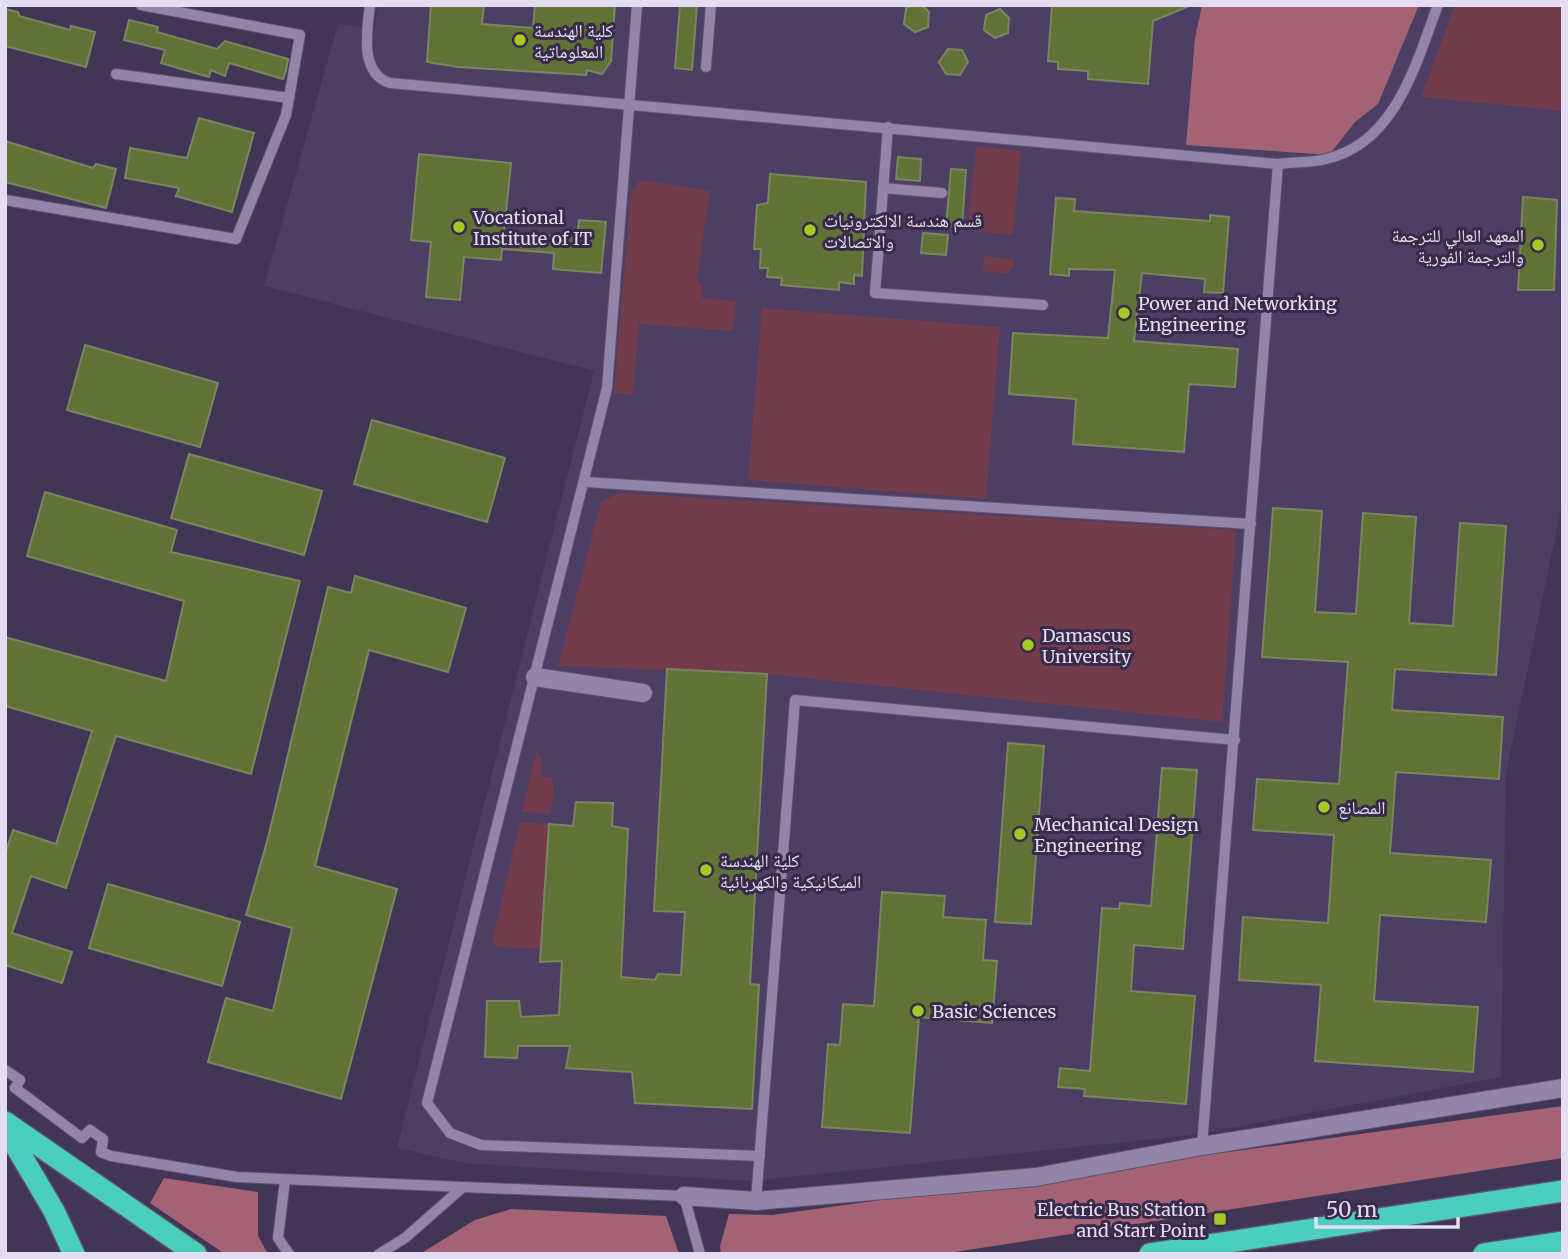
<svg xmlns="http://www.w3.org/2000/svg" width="1568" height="1259" font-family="Merriweather,'Noto Naskh Arabic',serif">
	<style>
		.built { fill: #4d3e64 }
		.green { fill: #723c4c }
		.forest { fill: #a36374 }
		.building { fill: #617237; stroke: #7a8560; stroke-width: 2 }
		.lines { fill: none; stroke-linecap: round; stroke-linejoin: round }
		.lane-casing { stroke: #5d536d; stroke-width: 12 }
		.street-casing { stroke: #5d536d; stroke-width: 20 }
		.highway-casing { stroke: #5d536d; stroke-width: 24 }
		.lane { stroke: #9385a9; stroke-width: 10 }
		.street { stroke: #9385a9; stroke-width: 18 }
		.highway { stroke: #4acfbc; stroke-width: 21 }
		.poi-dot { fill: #a4c824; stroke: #382b4a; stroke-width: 2.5 }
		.labels { text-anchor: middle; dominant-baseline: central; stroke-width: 6; stroke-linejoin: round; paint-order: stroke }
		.poi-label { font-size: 18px; fill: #e4ddf1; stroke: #382b4a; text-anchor: start }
	</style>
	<rect width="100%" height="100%" fill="#423656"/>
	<path class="built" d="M 377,5 L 1563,5 L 1563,500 L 1506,773 L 1501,1077 L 1192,1135 L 750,1181 L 464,1163 L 397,1148 L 594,371 L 264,286 L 338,24 L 375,29 Z"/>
	<g class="green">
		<path d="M 1455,5 L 1563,5 L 1563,111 L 1421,97 Z"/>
		<path d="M 976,146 L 1021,151 L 1013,235 L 967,230 Z"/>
		<path d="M 640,180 L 710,191 L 697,280 L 702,286 L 702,298 L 736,301 L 733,331 L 639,324 L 633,395 L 614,393 L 631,193 Z"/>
		<path d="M 984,256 L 1015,260 L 1009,274 L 982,271 Z"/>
		<path d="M 762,308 L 1000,327 L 986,499 L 748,480 Z"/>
		<path d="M 619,493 L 1236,530 L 1222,722 L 767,674 L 558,666 L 601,502 Z"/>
		<path d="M 537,750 L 541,758 L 541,777 L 552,777 L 554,792 L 550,814 L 522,812 Z"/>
		<path d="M 520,822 L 549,824 L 543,949 L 497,947 L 492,942 Z"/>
	</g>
	<g class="forest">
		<path d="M 1202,5 L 1419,5 L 1378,104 L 1355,122 L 1329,155 L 1186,145 L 1195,38 Z"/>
		<path d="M 1563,1106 L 1563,1158 L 942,1254 L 721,1254 L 720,1246 L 729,1214 L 772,1215 Z"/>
		<path d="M 164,1178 L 258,1192 L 258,1236 L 268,1254 L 225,1254 L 150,1203 Z"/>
		<path d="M 511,1209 L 666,1216 L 679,1254 L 420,1254 L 475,1220 Z"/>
	</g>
	<g class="building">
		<path d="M 431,5 L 484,5 L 482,24 L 533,28 L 535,5 L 615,5 L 611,61 L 602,74 L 587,70 L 586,75 L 458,67 L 427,62 Z"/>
		<path d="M 680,5 L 697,5 L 692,70 L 675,68 Z"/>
		<path d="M 914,5 L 922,5 L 929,12 L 928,27 L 915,32 L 904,24 L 906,8 Z"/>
		<path d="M 1052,5 L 1189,5 L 1189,6 L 1153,21 L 1148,84 L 1088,79 L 1088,71 L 1058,69 L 1058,62 L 1048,61 Z"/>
		<path d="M 5,9 L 18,12 L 19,16 L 70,30 L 71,26 L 95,32 L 86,67 L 5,46 Z"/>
		<path d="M 1000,9 L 1009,18 L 1008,33 L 995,38 L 984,30 L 986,15 Z"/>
		<path d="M 129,20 L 158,27 L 157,32 L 217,49 L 225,41 L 288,59 L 286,71 L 283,79 L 229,63 L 225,76 L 211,70 L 209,77 L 161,63 L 165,50 L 124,40 Z"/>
		<path d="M 948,49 L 962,50 L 968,62 L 960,75 L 946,74 L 939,62 Z"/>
		<path d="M 199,118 L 254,133 L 232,212 L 176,196 L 179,188 L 125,178 L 130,148 L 187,158 Z"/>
		<path d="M 5,141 L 93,168 L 96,164 L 116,169 L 106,208 L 5,182 Z"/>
		<path d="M 419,154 L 511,163 L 504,232 L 577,238 L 579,220 L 606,222 L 601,273 L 553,269 L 554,253 L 502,249 L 501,260 L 464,257 L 460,300 L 426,297 L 431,242 L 411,240 Z"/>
		<path d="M 898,157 L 921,159 L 920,181 L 896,179 Z"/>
		<path d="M 951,169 L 966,170 L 962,227 L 946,226 Z"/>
		<path d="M 770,174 L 866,182 L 862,276 L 854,275 L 854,284 L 839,282 L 839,290 L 781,285 L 782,278 L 767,277 L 768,268 L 760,268 L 761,249 L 754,249 L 757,205 L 768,203 Z"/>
		<path d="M 1523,197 L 1557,200 L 1554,290 L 1518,290 Z"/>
		<path d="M 1056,198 L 1075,199 L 1074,211 L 1210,221 L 1210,215 L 1229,217 L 1223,293 L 1204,292 L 1205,279 L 1142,273 L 1134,341 L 1238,349 L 1235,387 L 1189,384 L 1184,452 L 1073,444 L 1076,399 L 1009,394 L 1013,333 L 1108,338 L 1115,270 L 1069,269 L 1069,276 L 1050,274 Z"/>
		<path d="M 923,233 L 948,235 L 946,255 L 921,253 Z"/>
		<path d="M 85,345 L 218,383 L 200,447 L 67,410 Z"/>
		<path d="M 372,420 L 505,458 L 487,522 L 354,484 Z"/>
		<path d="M 189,454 L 322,491 L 304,555 L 171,518 Z"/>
		<path d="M 45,492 L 177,530 L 171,552 L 300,581 L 251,774 L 116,736 L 66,888 L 31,876 L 12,933 L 72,952 L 62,983 L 5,965 L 5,854 L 13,830 L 56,844 L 92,731 L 5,706 L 5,637 L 166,681 L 184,601 L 27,556 Z"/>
		<path d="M 1273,508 L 1322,511 L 1315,612 L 1356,614 L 1363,513 L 1416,517 L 1409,623 L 1453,626 L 1460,523 L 1506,526 L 1496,675 L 1395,669 L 1392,710 L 1503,717 L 1499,779 L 1396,772 L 1390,853 L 1491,860 L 1486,922 L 1380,915 L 1374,1001 L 1478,1007 L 1473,1072 L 1315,1061 L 1321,985 L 1239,980 L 1243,917 L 1328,923 L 1334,835 L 1253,830 L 1257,779 L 1339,784 L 1348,662 L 1262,657 Z"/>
		<path d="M 355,576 L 466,608 L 448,672 L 369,650 L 315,866 L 397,889 L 341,1099 L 208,1062 L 226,998 L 273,1011 L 292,928 L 246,915 L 268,838 L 328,587 L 351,593 Z"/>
		<path d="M 667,669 L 767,674 L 750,984 L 759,985 L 752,1109 L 635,1103 L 632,1072 L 566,1068 L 570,1046 L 518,1046 L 517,1058 L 485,1057 L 487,1001 L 519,1001 L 521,1017 L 559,1015 L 562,961 L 540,962 L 549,824 L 573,826 L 576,802 L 613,803 L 612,826 L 628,829 L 621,977 L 655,980 L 658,974 L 681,975 L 685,912 L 654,911 Z"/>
		<path d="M 1008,743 L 1044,746 L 1031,924 L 995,922 Z"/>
		<path d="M 1162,768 L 1197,770 L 1183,949 L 1134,945 L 1131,991 L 1195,996 L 1186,1104 L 1084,1096 L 1085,1089 L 1058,1087 L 1060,1068 L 1090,1071 L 1102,908 L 1119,909 L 1120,903 L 1151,906 Z"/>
		<path d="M 108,884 L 240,922 L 222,986 L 89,948 Z"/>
		<path d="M 882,892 L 945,896 L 943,917 L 986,920 L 983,960 L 997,961 L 992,1023 L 919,1017 L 910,1133 L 822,1127 L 828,1044 L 840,1045 L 843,1004 L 874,1006 Z"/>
	</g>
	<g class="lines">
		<g class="lane-casing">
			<g id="lane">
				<path d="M 370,5 C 367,31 359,73 390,83 L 1278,164 C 1294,162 1311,163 1326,159 C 1396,143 1416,63 1438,5"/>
				<path d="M 637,5 L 607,388 L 427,1103 L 450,1133 L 481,1145 L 760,1156"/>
				<path d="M 706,67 L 711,5"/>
				<path d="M 116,74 L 289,98"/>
				<path d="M 888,127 L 875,293 L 1043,305"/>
				<path d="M 883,188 L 942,193"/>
				<path d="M 5,200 L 236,239 L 286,115 L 300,35 L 141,5"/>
				<path d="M 585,482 L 1251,524"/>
				<path d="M 5,1070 L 20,1080 L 15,1088 L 82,1138 L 90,1130 L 103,1139 L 101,1152 L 111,1156 L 237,1177 L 463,1187 L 405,1238 L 379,1254"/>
				<path d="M 1202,1146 L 1278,164"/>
				<path d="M 285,1180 L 278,1238 L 289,1254"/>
				<path d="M 463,1187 L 684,1196 L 700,1254"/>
				<path d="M 756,1201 L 795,700 L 1235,740"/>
			</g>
		</g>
		<g class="street-casing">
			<g id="street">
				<path d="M 535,677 L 643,693"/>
				<path d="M 684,1196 L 756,1201 L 1036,1177 L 1202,1146 L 1563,1088"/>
			</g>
		</g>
		<g class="highway-casing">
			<g id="highway">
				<path d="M 5,1122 L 196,1254"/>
				<path d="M 5,1128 L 54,1211 L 74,1254"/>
				<path d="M 1150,1254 L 1563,1191"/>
				<path d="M 1484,1254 L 1563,1242"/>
			</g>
		</g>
		<use href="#lane" class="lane"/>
		<use href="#street" class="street"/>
		<use href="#highway" class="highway"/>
	</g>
	<g class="poi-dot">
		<circle cx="520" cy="40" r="7"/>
		<circle cx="459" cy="227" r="7"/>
		<circle cx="810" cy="230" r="7"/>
		<circle cx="1538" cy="245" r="7"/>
		<circle cx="1124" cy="313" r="7"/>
		<circle cx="1028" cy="645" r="7"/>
		<circle cx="1324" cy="807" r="7"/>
		<circle cx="1020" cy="834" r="7"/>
		<circle cx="706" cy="870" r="7"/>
		<circle cx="918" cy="1011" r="7"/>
		<rect x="1213" y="1212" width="14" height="14" rx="3.5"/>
	</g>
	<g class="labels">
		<g class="poi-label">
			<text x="534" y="30">كلية الهندسة<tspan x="534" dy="21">المعلوماتية</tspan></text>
			<text x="473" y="217">Vocational<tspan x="473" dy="21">Institute of IT</tspan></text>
			<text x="824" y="220">قسم هندسة الالكترونيات<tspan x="824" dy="21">والاتصالات</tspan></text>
			<text x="1524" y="235" text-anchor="end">المعهد العالي للترجمة<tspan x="1524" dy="21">والترجمة الفورية</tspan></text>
			<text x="1138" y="303">Power and Networking<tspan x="1138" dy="21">Engineering</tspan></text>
			<text x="1042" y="635">Damascus<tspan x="1042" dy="21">University</tspan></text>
			<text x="1338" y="807">المصانع</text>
			<text x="1034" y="824">Mechanical Design<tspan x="1034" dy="21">Engineering</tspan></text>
			<text x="720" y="860">كلية الهندسة<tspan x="720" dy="21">الميكانيكية والكهربائية</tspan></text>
			<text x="932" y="1011">Basic Sciences</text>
			<text x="1206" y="1209" text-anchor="end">Electric Bus Station<tspan x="1206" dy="21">and Start Point</tspan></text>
		</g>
	</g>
	<rect width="1568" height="1259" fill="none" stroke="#e4ddf1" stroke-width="14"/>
	<path d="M1316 1217v10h142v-10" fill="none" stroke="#e4ddf1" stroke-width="3.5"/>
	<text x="1326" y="1217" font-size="21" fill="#e4ddf1" stroke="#382b4a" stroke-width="5" paint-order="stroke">50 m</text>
</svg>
